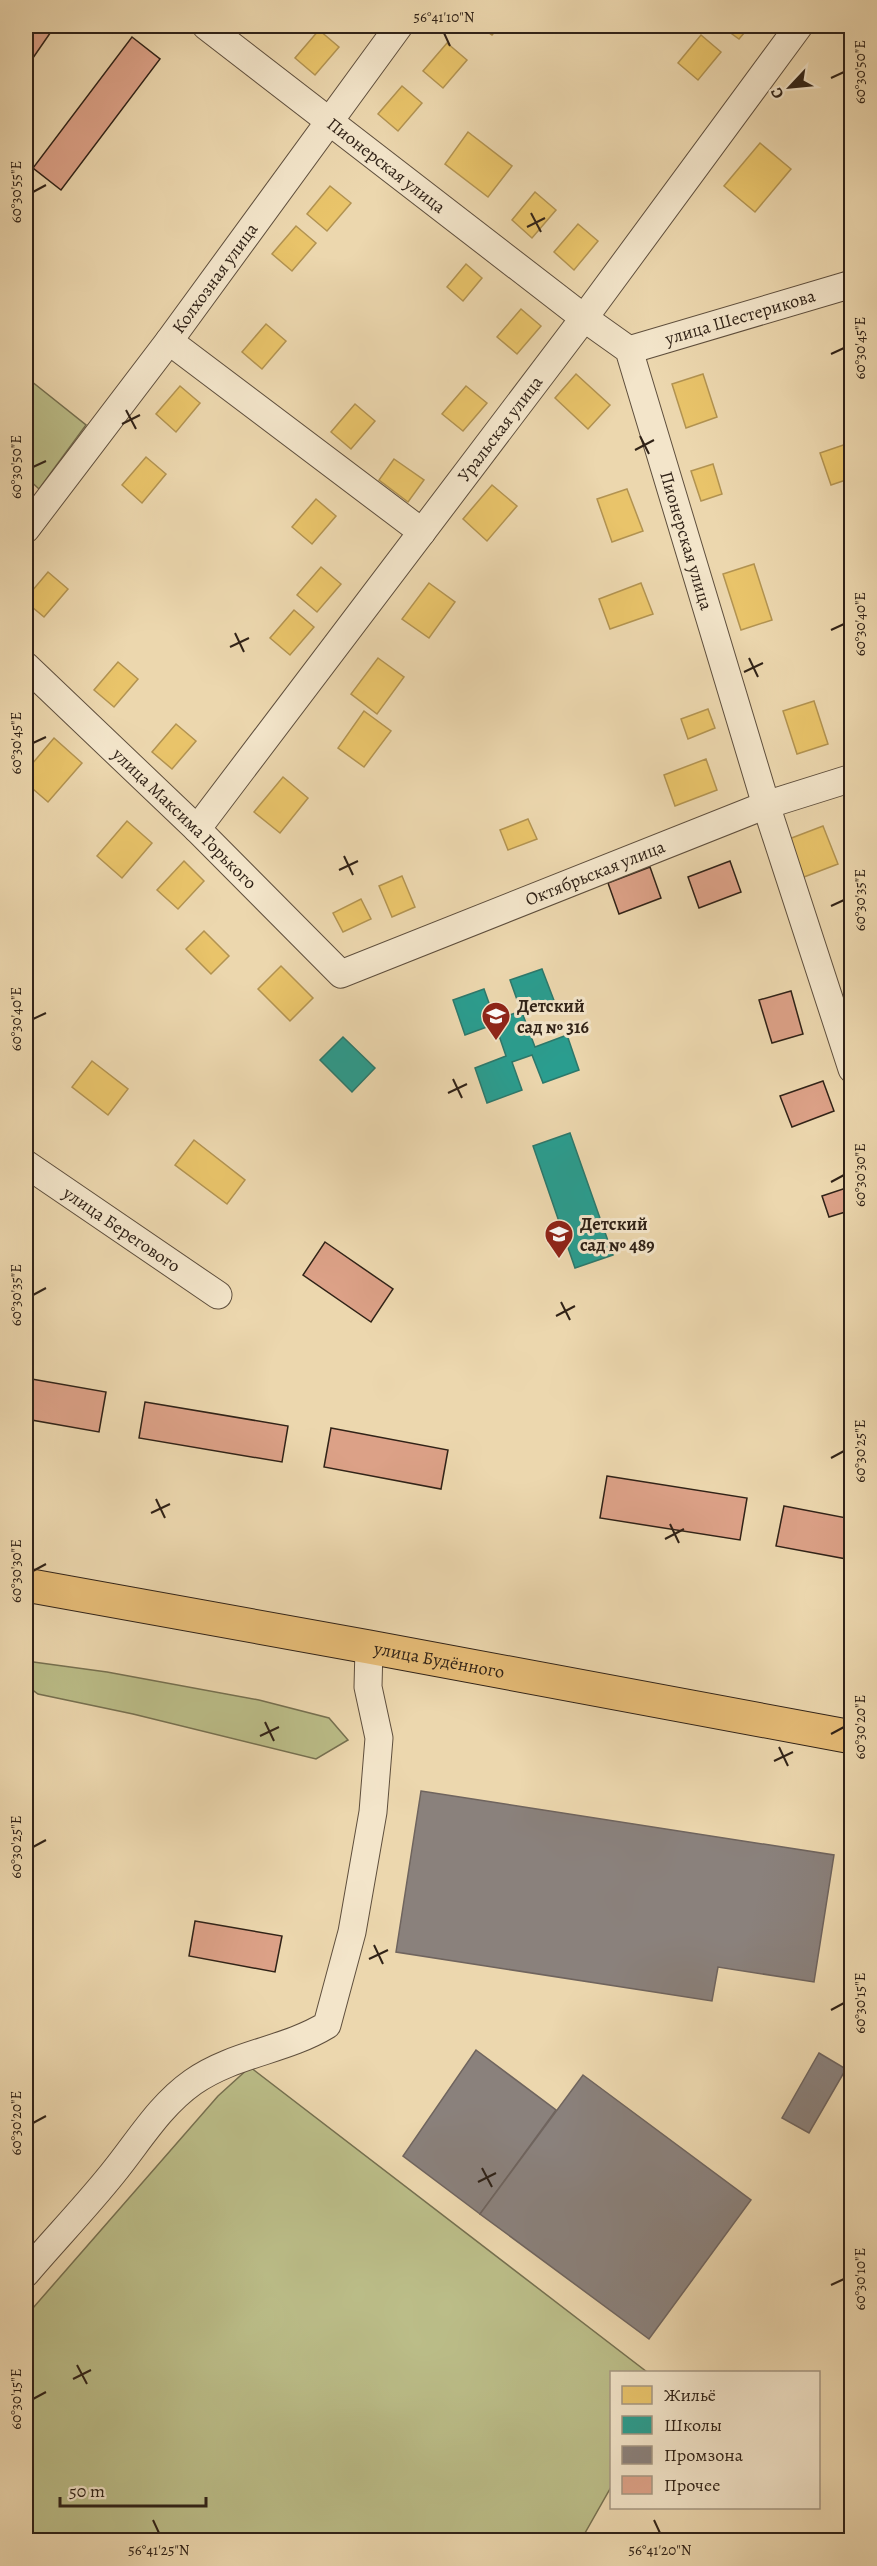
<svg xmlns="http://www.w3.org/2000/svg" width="877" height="2566" font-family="Alegreya,serif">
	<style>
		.green { fill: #bbbd88; stroke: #767050; stroke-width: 1.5 }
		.homes { fill: #e9c46a; stroke: #b29351; stroke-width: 1.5 }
		.schools { fill: #2a9d8f; stroke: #2c786b; stroke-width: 1.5 }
		.industry { fill: #8a817c; stroke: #6f645e; stroke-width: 1.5 }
		.building { fill: #dca187; stroke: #302217; stroke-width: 1.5 }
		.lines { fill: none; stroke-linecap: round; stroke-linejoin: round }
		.minor-casing { stroke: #5f4f3d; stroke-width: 29 }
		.major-casing { stroke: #302217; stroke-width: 35 }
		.minor { stroke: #f3e5ca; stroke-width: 27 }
		.major { stroke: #e6bc77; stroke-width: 33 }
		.ticks { fill: none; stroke: #302217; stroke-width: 2 }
		.labels { text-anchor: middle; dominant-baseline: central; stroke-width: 6; stroke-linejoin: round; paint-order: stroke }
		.street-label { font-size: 18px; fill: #302217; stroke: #f3e5ca }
		.poi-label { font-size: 18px; font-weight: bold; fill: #302217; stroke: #f3e5ca; text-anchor: start }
		.neatline { fill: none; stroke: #302217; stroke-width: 2 }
		.ticks-label { font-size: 15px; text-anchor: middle; fill: #302217 }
	</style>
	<rect width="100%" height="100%" fill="#ecd7ae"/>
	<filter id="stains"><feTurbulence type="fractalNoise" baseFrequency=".00333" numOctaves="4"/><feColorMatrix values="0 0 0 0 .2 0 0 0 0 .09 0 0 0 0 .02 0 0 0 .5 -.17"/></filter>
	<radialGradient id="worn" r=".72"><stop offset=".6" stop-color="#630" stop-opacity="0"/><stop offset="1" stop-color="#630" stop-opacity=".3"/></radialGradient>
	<g class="green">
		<path d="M 26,377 L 86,425 L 39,489 L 26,477 Z"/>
		<path d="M 26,1661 L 107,1672 L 259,1700 L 329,1718 L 348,1740 L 316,1759 L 133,1714 L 38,1694 L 26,1685 Z"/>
		<path d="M 250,2067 L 647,2372 L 612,2372 L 611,2487 L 581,2540 L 26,2540 L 26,2316 L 218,2096 Z"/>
	</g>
	<g class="homes">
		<path d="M 479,26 L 500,26 L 492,35 Z"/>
		<path d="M 721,26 L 750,26 L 739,39 Z"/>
		<path d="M 319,30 L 339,47 L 315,75 L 295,58 Z"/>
		<path d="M 701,35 L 721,52 L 698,80 L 678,63 Z"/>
		<path d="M 447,43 L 467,60 L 443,88 L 423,71 Z"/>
		<path d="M 402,86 L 422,103 L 398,131 L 378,114 Z"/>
		<path d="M 468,132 L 512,166 L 488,197 L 445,164 Z"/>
		<path d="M 760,143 L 791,169 L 755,212 L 724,186 Z"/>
		<path d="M 330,186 L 351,203 L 327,231 L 307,214 Z"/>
		<path d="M 535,192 L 556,210 L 532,238 L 512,220 Z"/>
		<path d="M 578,224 L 598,241 L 574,270 L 554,252 Z"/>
		<path d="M 296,226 L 316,243 L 292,271 L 272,254 Z"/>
		<path d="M 466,264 L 482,278 L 463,301 L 447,287 Z"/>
		<path d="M 521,309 L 541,326 L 517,354 L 497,337 Z"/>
		<path d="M 266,324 L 286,341 L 262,369 L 242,352 Z"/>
		<path d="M 576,374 L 610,405 L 588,429 L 555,398 Z"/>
		<path d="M 703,374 L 717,417 L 686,428 L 672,384 Z"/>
		<path d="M 180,386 L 200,403 L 176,432 L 156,414 Z"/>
		<path d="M 466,386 L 487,403 L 463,431 L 442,414 Z"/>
		<path d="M 355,404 L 375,421 L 351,449 L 331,432 Z"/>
		<path d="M 852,442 L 852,478 L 831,485 L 820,453 Z"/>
		<path d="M 146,457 L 166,474 L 142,503 L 122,485 Z"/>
		<path d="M 394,459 L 424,480 L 408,502 L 379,480 Z"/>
		<path d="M 713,464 L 722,494 L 701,501 L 691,471 Z"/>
		<path d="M 492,485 L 517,506 L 487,541 L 463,519 Z"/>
		<path d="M 627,489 L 643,531 L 612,542 L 597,499 Z"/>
		<path d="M 316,499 L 336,516 L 312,544 L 292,527 Z"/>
		<path d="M 754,564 L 772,620 L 741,630 L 723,574 Z"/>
		<path d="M 321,567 L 341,584 L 317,612 L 297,595 Z"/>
		<path d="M 48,572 L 68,589 L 44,617 L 26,602 L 26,598 Z"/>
		<path d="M 429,583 L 455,602 L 429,638 L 402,619 Z"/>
		<path d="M 641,583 L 653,614 L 610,629 L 599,599 Z"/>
		<path d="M 294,610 L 314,627 L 290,655 L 270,638 Z"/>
		<path d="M 378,658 L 404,677 L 377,714 L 351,694 Z"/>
		<path d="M 118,662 L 138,679 L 114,707 L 94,690 Z"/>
		<path d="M 814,701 L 828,744 L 797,754 L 783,711 Z"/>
		<path d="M 708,709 L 715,728 L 688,739 L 681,719 Z"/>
		<path d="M 364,711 L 391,731 L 364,767 L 338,748 Z"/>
		<path d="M 176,724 L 196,741 L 172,769 L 152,752 Z"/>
		<path d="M 54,738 L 82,763 L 48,802 L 26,783 L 26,771 Z"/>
		<path d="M 706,759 L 717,790 L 675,806 L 664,775 Z"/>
		<path d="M 283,777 L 308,798 L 280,833 L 254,812 Z"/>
		<path d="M 528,819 L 537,839 L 508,850 L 500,830 Z"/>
		<path d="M 127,821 L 152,843 L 122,878 L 97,856 Z"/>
		<path d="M 823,826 L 838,864 L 804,877 L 789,839 Z"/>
		<path d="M 184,861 L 204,881 L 178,909 L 157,890 Z"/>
		<path d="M 402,876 L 415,907 L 392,917 L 379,886 Z"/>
		<path d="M 361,899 L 371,919 L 343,932 L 333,913 Z"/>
		<path d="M 204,931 L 229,956 L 211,974 L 186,949 Z"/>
		<path d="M 281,966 L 313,998 L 290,1021 L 258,989 Z"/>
		<path d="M 92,1061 L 128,1089 L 108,1115 L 72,1087 Z"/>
		<path d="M 194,1140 L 245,1180 L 227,1204 L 175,1165 Z"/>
	</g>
	<g class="schools">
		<path d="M 542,969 L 555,1003 L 523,1015 L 535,1047 L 567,1035 L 579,1070 L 543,1083 L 532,1055 L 512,1062 L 522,1090 L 487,1103 L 475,1068 L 506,1056 L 495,1024 L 465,1035 L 453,1000 L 484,989 L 495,1020 L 521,1011 L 510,980 Z"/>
		<path d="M 343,1037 L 375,1068 L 352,1092 L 320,1060 Z"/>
		<path d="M 570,1133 L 613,1255 L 575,1268 L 533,1146 Z"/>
	</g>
	<g class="industry">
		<path d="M 421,1791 L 834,1855 L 814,1982 L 718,1967 L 712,2001 L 396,1952 Z"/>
		<path d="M 476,2050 L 556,2110 L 480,2214 L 403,2156 Z"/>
		<path d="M 819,2053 L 846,2069 L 809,2133 L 782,2118 Z"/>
		<path d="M 583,2075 L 751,2200 L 649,2339 L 480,2214 Z"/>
	</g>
	<g class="building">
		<path d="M 26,26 L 55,26 L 26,68 Z"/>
		<path d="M 132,37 L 160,59 L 61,190 L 33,168 Z"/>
		<path d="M 730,861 L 741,892 L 699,908 L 688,877 Z"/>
		<path d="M 650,867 L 661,898 L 619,914 L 608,883 Z"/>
		<path d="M 791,991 L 803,1034 L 772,1043 L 759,1000 Z"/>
		<path d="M 823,1081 L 834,1111 L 792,1127 L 780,1096 Z"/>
		<path d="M 852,1186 L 852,1210 L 829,1217 L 822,1196 Z"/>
		<path d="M 325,1242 L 393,1289 L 371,1322 L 303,1275 Z"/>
		<path d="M 26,1378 L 106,1392 L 99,1432 L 26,1419 Z"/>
		<path d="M 145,1402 L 288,1426 L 282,1462 L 139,1438 Z"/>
		<path d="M 331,1428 L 448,1450 L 441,1489 L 324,1467 Z"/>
		<path d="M 607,1476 L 747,1498 L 740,1540 L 600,1518 Z"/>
		<path d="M 784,1506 L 852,1519 L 852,1560 L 776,1546 Z"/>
		<path d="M 195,1921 L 282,1936 L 275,1972 L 189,1956 Z"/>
	</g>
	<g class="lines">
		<g class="minor-casing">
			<g id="minor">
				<path id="s1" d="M 206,26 L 584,318 L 629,350 L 766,805 L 852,1069"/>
				<path d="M 169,341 L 422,532"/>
				<path id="s2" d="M 629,350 L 852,284"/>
				<path id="s3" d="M 26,529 L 169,341 L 399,26"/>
				<path id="s4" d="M 26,666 L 197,829 L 341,974 L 766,805 L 852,778"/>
				<path id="s5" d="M 197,829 L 584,318 L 799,26"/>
				<path id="s6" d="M 26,1164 L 218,1295"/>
				<path d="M 26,2273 C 54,2240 85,2208 113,2173 C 139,2141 159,2106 193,2082 C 235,2053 284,2051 327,2025 L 352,1932 L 373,1812 L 379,1738 L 368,1687 L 369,1647"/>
			</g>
		</g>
		<g class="major-casing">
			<g id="major">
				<path id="s7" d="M 26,1585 L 369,1647 L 852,1737"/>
			</g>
		</g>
		<use href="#minor" class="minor"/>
		<use href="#major" class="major"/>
	</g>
	<path class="ticks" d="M 444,33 L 450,46M 831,78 L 844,72M 33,192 L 46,185M 531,213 L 541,232M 527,227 L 545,218M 831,354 L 844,348M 126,410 L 136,429M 122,424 L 140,415M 640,436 L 649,454M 635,450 L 654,440M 33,467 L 46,461M 831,630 L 844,624M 235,633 L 244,652M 230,647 L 249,638M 749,658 L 758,677M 744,672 L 763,663M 33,743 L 46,737M 344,856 L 353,875M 339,870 L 358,861M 831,906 L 844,900M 33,1019 L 46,1013M 453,1079 L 462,1098M 448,1093 L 467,1084M 831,1182 L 844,1175M 33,1295 L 46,1288M 561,1302 L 570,1320M 556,1316 L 575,1306M 831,1458 L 844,1451M 156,1499 L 165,1518M 151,1513 L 170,1504M 670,1524 L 679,1543M 665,1539 L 684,1529M 33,1571 L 46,1564M 265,1722 L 274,1741M 831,1734 L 844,1727M 260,1736 L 279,1727M 779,1747 L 788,1766M 774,1761 L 793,1752M 33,1847 L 46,1840M 374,1945 L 383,1964M 369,1959 L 388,1950M 831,2010 L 844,2003M 33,2123 L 46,2116M 482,2168 L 492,2187M 478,2182 L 496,2173M 831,2285 L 844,2279M 77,2365 L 87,2384M 73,2379 L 91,2370M 33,2399 L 46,2392M 153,2520 L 159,2533M 654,2520 L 660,2533"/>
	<defs>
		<g id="school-pin" transform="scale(1.5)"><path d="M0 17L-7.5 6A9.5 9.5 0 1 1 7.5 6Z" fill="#8f2418" stroke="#f3e5ca"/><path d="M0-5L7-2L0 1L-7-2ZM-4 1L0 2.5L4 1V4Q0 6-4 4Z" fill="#fff"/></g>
	</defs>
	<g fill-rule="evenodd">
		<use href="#school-pin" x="496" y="1016"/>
		<use href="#school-pin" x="559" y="1234"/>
	</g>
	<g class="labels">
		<g class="street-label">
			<text stroke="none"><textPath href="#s1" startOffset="228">Пионерская улица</textPath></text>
			<text stroke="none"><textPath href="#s3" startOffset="314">Колхозная улица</textPath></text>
			<text stroke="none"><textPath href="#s2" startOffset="116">улица Шестерикова</textPath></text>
			<text stroke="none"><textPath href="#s5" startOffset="502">Уральская улица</textPath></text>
			<text stroke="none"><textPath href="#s1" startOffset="732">Пионерская улица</textPath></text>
			<text stroke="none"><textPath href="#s4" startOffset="220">улица Максима Горького</textPath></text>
			<text stroke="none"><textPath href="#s4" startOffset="714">Октябрьская улица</textPath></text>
			<text stroke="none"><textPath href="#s6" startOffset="116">улица Берегового</textPath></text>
			<text stroke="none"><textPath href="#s7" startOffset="420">улица Будённого</textPath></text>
		</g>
		<g class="poi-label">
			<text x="517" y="1006">Детский<tspan x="517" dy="21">сад № 316</tspan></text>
			<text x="580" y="1224">Детский<tspan x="580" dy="21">сад № 489</tspan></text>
		</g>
	</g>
	<rect width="877" height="2566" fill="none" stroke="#ecd7ae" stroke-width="66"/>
	<rect x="610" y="2371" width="210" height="138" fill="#f3e5ca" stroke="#a59782" stroke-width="1.5"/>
	<rect x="622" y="2386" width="30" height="18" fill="#e9c46a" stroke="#a59782" stroke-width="1.5"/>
	<text x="664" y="2401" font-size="18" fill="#302217">Жильё</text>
	<rect x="622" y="2416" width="30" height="18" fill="#2a9d8f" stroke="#a59782" stroke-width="1.5"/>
	<text x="664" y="2431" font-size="18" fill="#302217">Школы</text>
	<rect x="622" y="2446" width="30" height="18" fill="#8a817c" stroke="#a59782" stroke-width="1.5"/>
	<text x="664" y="2461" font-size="18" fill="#302217">Промзона</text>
	<rect x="622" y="2476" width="30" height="18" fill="#dca187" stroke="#a59782" stroke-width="1.5"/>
	<text x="664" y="2491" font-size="18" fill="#302217">Прочее</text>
	<g transform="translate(790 87) rotate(244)" stroke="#f3e5ca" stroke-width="4.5" paint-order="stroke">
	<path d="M0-4.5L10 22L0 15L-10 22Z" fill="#302217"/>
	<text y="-9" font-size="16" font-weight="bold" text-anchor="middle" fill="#302217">С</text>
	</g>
	<path d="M60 2497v9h146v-9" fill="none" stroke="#302217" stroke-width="3"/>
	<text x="69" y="2497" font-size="18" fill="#302217" stroke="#f3e5ca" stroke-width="4.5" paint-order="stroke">50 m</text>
	<rect x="33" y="33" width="811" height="2500" class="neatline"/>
	<g class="ticks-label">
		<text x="444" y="22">56°41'10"N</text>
		<text transform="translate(860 72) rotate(-90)" y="5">60°30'50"E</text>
		<text transform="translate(16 192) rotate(-90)" y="5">60°30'55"E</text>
		<text transform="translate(860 348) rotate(-90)" y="5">60°30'45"E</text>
		<text transform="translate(16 467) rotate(-90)" y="5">60°30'50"E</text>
		<text transform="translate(860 624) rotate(-90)" y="5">60°30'40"E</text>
		<text transform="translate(16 743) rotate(-90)" y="5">60°30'45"E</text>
		<text transform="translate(860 900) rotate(-90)" y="5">60°30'35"E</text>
		<text transform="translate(16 1019) rotate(-90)" y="5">60°30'40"E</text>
		<text transform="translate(860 1175) rotate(-90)" y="5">60°30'30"E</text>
		<text transform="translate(16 1295) rotate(-90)" y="5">60°30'35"E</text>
		<text transform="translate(860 1451) rotate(-90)" y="5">60°30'25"E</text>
		<text transform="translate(16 1571) rotate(-90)" y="5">60°30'30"E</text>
		<text transform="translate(860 1727) rotate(-90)" y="5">60°30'20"E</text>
		<text transform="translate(16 1847) rotate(-90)" y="5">60°30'25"E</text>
		<text transform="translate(860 2003) rotate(-90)" y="5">60°30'15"E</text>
		<text transform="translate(16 2123) rotate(-90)" y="5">60°30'20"E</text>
		<text transform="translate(860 2279) rotate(-90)" y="5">60°30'10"E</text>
		<text transform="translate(16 2399) rotate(-90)" y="5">60°30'15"E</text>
		<text x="159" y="2555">56°41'25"N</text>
		<text x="660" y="2555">56°41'20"N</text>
	</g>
	<rect width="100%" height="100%" filter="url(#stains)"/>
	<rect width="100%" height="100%" fill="url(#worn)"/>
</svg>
